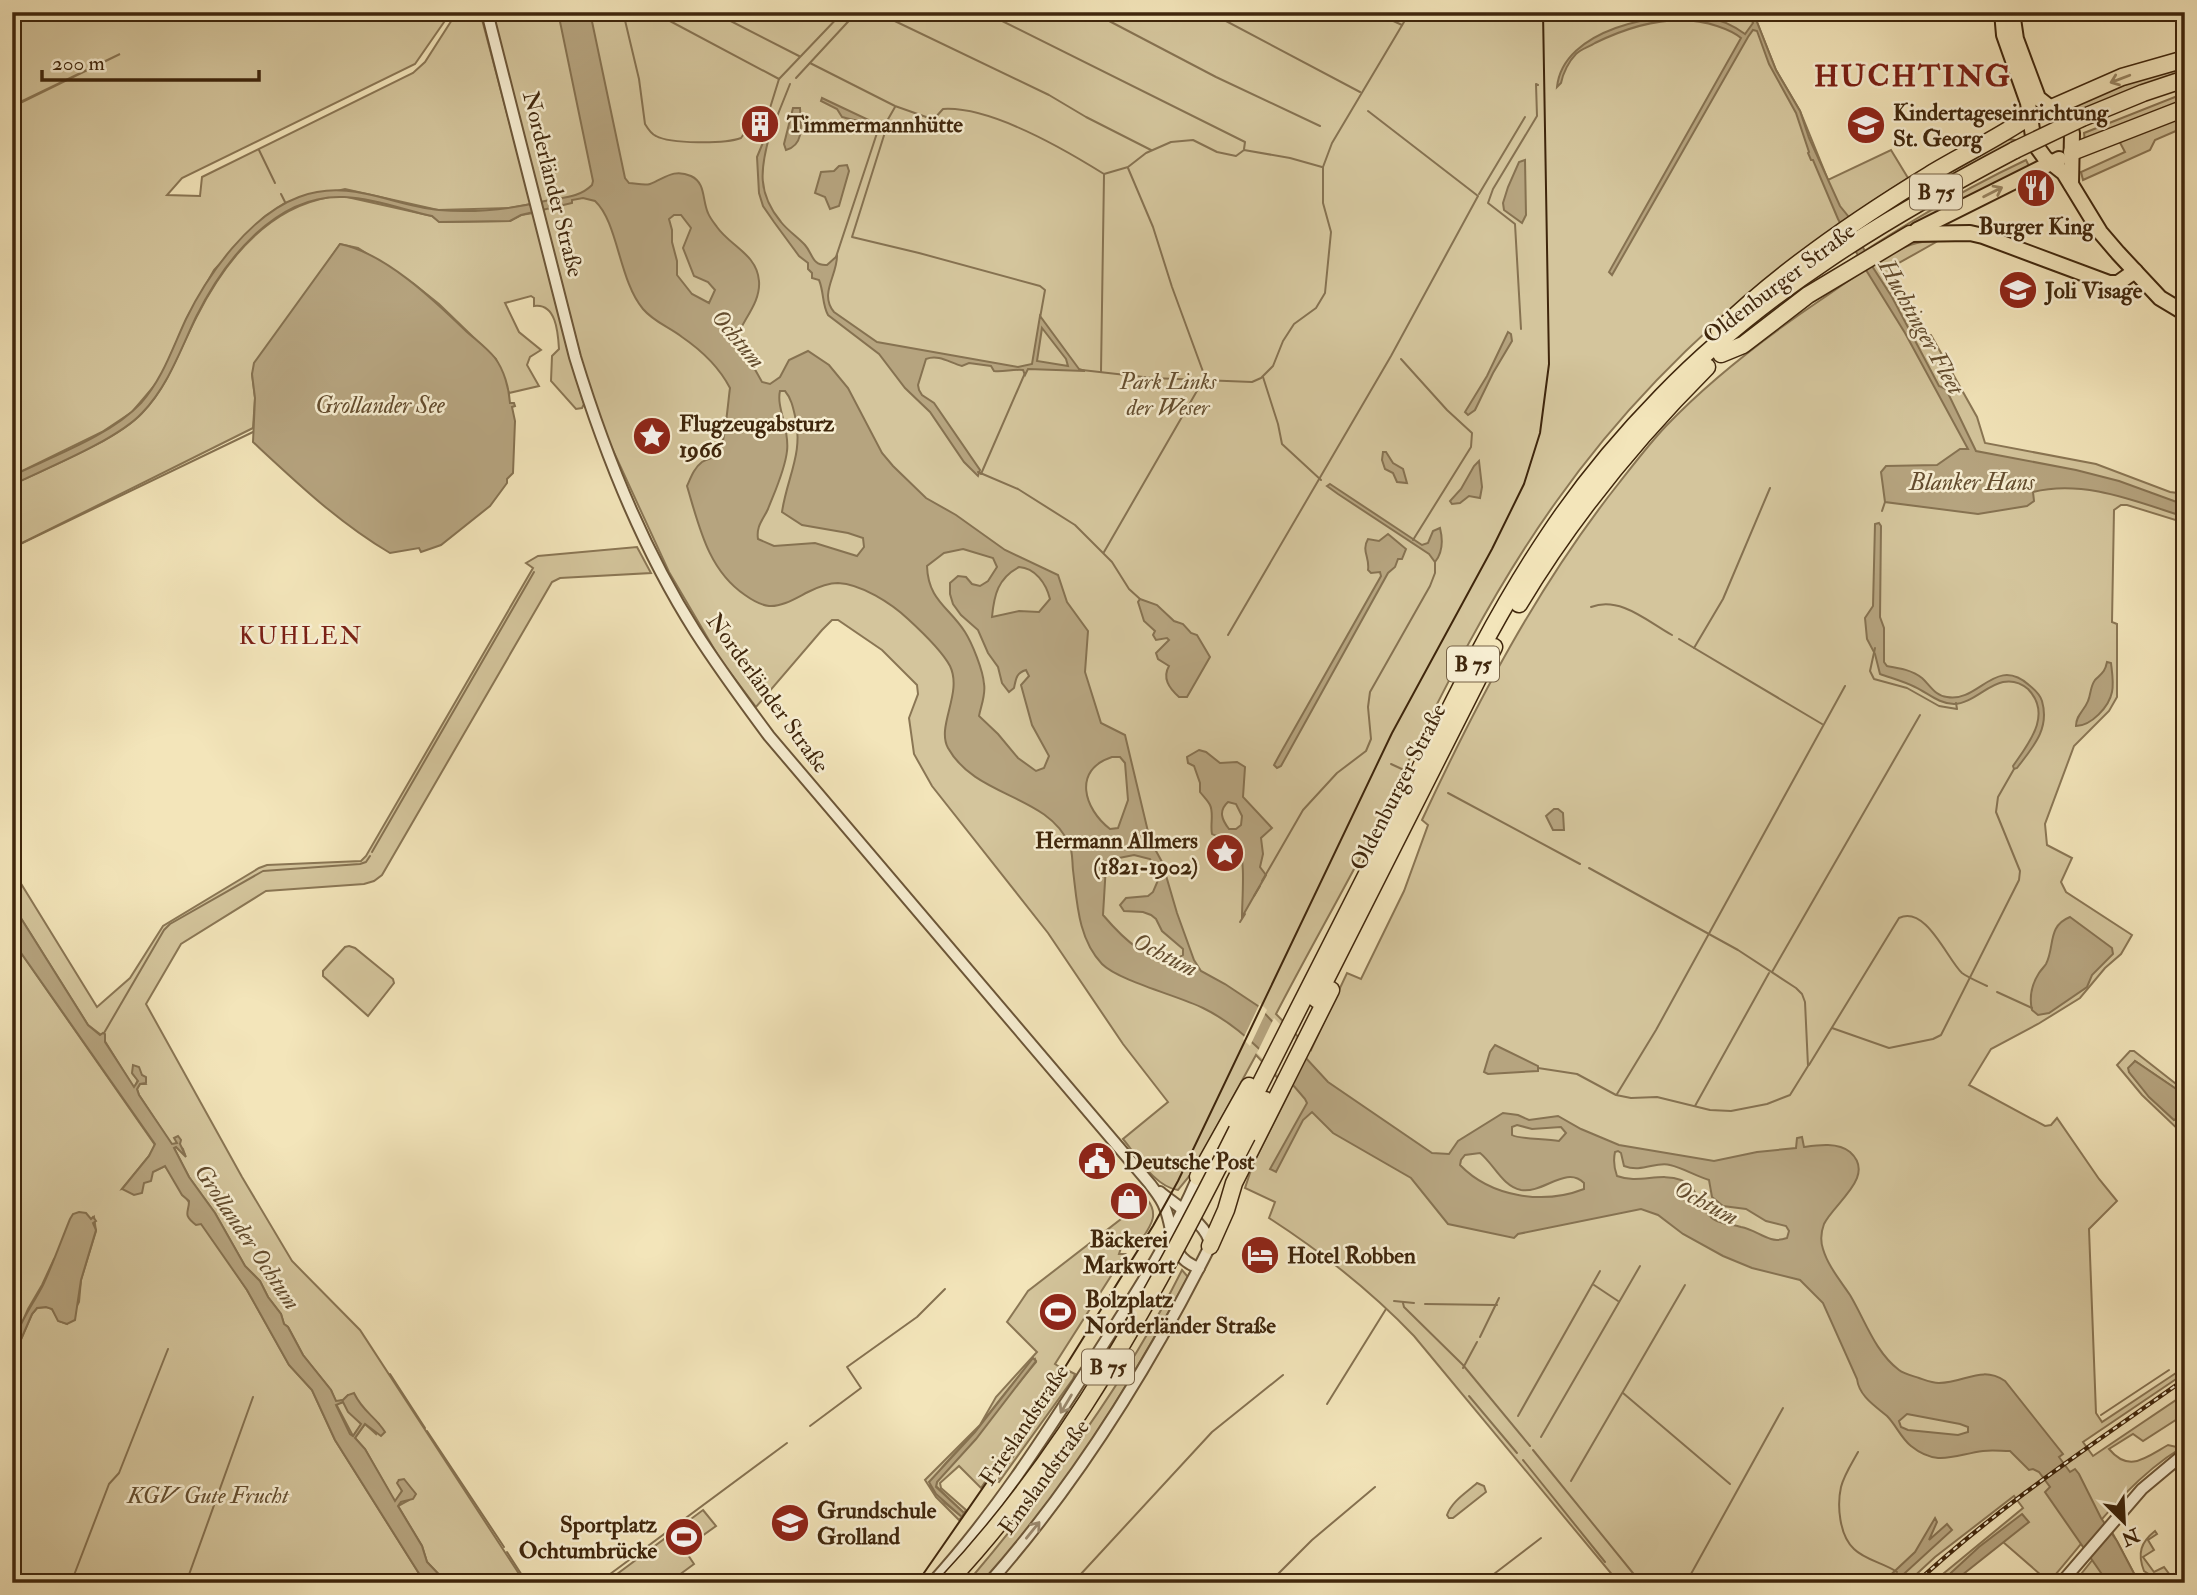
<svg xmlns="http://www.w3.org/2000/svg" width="2197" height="1595" font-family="'IM FELL Double Pica',serif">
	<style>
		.green { fill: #d4c59c; stroke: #8a7654; stroke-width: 2 }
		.water { fill: #b6a47f; stroke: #867251; stroke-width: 2; fill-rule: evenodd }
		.pier { fill: #f3e5ba }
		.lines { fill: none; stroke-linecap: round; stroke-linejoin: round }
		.stream { stroke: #867251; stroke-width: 2 }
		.minor-casing { stroke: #6c5638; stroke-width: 14 }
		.major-casing { stroke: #3f260c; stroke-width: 18 }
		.highway-casing { stroke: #3f260c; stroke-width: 19 }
		.minor { stroke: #f7eed2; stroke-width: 10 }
		.major { stroke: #f3e5ba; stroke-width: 14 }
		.highway { stroke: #f3e5ba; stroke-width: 16 }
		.tram { stroke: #3f260c; stroke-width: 2 }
		.rail-casing { stroke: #3f260c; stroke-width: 4.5 }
		.rail { stroke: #f7eed2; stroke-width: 2; stroke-dasharray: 5; stroke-linecap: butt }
		.highway-bridge-casing { stroke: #3f260c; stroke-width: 19; stroke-linecap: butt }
		.highway-bridge { stroke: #f3e5ba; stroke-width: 16 }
		.oneway { stroke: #998663 }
		.oneway2 { stroke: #9b8a6f }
		.labels { text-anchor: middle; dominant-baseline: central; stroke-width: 5; stroke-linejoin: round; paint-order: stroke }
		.shield { fill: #f7eed2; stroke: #766247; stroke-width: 2 }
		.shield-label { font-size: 21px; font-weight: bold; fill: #3f260c }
		.poi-label { font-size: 23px; font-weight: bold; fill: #3f260c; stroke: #f7eed2; text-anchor: start }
		.street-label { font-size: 23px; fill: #3f260c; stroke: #f7eed2 }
		.park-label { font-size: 23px; font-style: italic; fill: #644e30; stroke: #f7eed2 }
		.water-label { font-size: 24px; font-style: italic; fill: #634c2e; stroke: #f7eed2 }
		.neighbourhood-label { font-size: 24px; letter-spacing: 2px; fill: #7a1f14; stroke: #f7eed2 }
		.district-label { font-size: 30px; font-weight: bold; letter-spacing: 2px; fill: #7a1f14; stroke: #f7eed2 }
	</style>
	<rect width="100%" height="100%" fill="#f3e5ba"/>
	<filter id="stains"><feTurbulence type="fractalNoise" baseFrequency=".00286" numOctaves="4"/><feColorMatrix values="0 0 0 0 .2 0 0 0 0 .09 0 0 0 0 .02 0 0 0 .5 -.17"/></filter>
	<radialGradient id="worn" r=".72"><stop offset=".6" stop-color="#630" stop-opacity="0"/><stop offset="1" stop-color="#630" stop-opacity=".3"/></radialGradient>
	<g class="green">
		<path d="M 12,12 L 451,12 L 415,64 L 182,178 L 167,195 L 200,196 L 202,177 L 413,73 L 425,62 L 457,12 L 480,12 L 531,204 L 510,208 L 438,210 L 345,189 L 285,203 L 263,218 L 214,270 L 188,316 L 160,379 L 132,412 L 102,432 L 12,476 L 12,107 L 120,54 L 12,106 Z"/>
		<path d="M 492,12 L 1753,12 L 1776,70 L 1800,111 L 1828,180 L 1891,150 L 1908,178 C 1772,264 1649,370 1556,502 C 1482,605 1428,722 1372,835 C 1341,895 1307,954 1276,1014 L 1311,1050 L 1347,973 L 1361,979 L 1404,891 L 1428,825 L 1422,820 C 1477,702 1538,585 1619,483 C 1634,464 1649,444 1666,426 C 1712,378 1767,336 1822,299 C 1848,282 1888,250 1917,243 C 1924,241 1931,242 1938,241 L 1890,268 L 1926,336 L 1931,335 L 1977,417 L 1985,443 L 2096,464 L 2170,492 L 2185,494 L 2185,523 L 2127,505 L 2121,505 L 2114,510 L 2112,622 L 2117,624 L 2117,697 L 2109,711 L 2074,746 L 2045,824 L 2047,845 L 2072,858 L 2061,882 L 2066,892 L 2132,935 L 2121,954 L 2105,968 L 2080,998 L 2038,1024 L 1991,1049 L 1969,1085 L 2045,1126 L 2051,1125 L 2057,1118 L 2099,1179 L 2117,1201 L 2089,1229 L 2096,1413 L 2102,1422 L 2185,1367 L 2185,1373 L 2083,1442 L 2093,1456 L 2185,1394 L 2185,1414 L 2143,1441 L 2133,1434 L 2109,1449 C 2129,1473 2145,1458 2168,1445 L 2181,1448 C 2127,1481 2090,1535 2049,1582 L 1995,1535 L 1940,1583 L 1932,1583 L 2023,1508 L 2014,1496 L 1935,1557 L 1907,1583 L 1619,1583 L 1414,1336 C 1371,1291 1320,1251 1269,1218 L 1275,1202 L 1245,1188 L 1253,1164 L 1290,1091 L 1256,1055 L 1191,1174 L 1178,1190 C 1155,1187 1137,1156 1123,1139 L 1168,1102 L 1123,1044 L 1048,933 L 932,786 L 914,754 L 909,718 L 918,694 L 917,685 L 882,650 L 838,620 L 832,620 L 822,630 L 756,707 L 720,659 L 669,572 L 594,409 Z"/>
		<path d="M 2185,64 L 2185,74 L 2074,115 L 2065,106 L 2109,87 Z"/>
		<path d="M 2185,93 L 2185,104 L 2085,142 L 2084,133 Z"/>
		<path d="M 2185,112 L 2185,127 L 2155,140 L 2150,150 L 2083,180 L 2081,172 L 2125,152 L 2117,137 Z"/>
		<path d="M 2006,139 L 2015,140 L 2016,143 L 1817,259 L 1858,225 Z"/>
		<path d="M 2026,160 L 2029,166 L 1801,293 C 1873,244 1947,197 2026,160 Z"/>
		<path d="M 330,197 L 347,197 L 432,216 L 440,222 L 510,221 L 521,215 L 533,213 L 571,362 L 584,404 L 582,408 L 576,409 L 551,381 L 552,356 L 559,349 C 558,332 556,303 534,306 L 534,298 L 531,296 L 505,303 L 519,332 L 541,350 L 530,357 L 527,365 L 539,386 L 509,393 L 496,359 L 439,304 L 414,284 L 358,248 L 340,244 L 252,374 L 255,398 L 253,428 L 12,548 L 12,485 C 47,468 117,440 142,413 C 169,385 179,350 197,316 C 225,261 266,208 330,197 Z"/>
		<path d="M 637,547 L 651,573 L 560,578 L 552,582 L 382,875 L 374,881 L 364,884 L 266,891 L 181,944 L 146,1004 L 242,1177 L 292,1261 L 360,1330 L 525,1583 L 447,1583 L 427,1562 L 422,1546 L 398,1506 L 409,1500 L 412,1491 L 404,1480 L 399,1480 L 402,1491 L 395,1502 L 365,1449 L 355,1438 L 365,1424 L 376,1434 L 379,1424 L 359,1405 L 356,1397 L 348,1395 L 343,1400 L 336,1402 L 331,1390 L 303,1355 L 288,1327 L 284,1324 L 281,1314 L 268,1297 L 260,1281 L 245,1266 L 215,1213 L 189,1177 L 174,1148 L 176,1146 L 185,1155 L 183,1149 L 177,1143 L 172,1145 L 139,1095 L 137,1089 L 140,1084 L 145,1084 L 132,1073 L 138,1080 L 134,1088 L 101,1035 L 88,1025 L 12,904 L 12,869 L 97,1007 L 130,978 L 163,926 L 259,868 L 267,865 L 361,861 L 366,856 L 533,568 L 526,563 L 538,556 Z"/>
		<path d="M 12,940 L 155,1145 L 149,1156 L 122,1189 L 144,1183 L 152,1172 L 165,1166 L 247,1290 L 289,1365 L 312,1390 L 335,1440 L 425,1583 L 12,1583 L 12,1360 L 32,1314 L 37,1308 L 47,1307 L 52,1309 L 59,1321 L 67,1324 L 79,1302 L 81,1280 L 96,1231 L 94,1217 L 54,1259 L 42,1285 L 28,1309 L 12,1346 Z"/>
		<path d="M 349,946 L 355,948 L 393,979 L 394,983 L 368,1016 L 323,976 L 323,971 L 345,947 Z"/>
		<path d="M 2130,1051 L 2134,1051 L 2185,1091 L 2185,1095 L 2135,1061 L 2129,1072 L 2149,1096 L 2174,1120 L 2185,1114 L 2185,1136 L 2142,1095 L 2117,1065 Z"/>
		<path d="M 1147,1199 C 1162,1218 1146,1230 1136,1249 L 1128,1243 L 1122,1245 L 1119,1254 L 1125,1254 L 1055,1364 L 1061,1368 L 981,1488 L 959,1466 L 940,1483 L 941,1488 L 966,1510 L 964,1513 L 936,1486 L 937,1481 L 1036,1362 L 1035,1359 C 1012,1382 995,1407 975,1431 C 960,1450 941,1464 930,1486 L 945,1503 L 962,1517 L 959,1520 L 936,1497 L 925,1480 L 980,1425 L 996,1397 L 1037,1352 L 1007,1322 L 1028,1291 Z"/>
		<path d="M 1182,1270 L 1188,1277 C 1129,1385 1066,1490 984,1583 L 967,1583 C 1049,1486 1125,1384 1182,1270 Z"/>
		<path d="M 1069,1371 L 1075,1374 L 1073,1379 L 999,1482 L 997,1481 Z"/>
		<path d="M 343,1402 L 362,1424 L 353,1436 L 336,1404 Z"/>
		<path d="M 1477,1483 L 1484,1486 L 1486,1492 L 1453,1518 L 1449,1518 L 1447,1515 C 1452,1501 1466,1493 1477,1483 Z"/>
		<path d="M 703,1510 L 716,1526 L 684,1549 L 694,1564 L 675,1578 L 677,1583 L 605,1583 Z"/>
		<path d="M 2155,1531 L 2157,1534 L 2148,1540 L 2154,1550 L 2143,1557 L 2154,1572 L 2164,1567 L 2170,1575 L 2173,1574 L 2179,1583 L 2163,1583 L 2144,1571 C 2137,1553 2141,1542 2155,1531 Z"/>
		<path d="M 2113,1534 L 2139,1583 L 2074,1583 Z"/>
	</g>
	<g class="water">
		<path d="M 558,12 L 590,12 L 625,178 L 629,183 C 635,183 644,186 650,184 C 664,179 673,168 691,176 C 706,183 702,200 708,213 C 710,218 714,223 717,227 C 730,246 757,254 759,281 C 761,305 739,323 734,345 L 741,355 L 753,366 L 762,382 L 770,384 L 780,377 L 789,360 L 808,351 L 829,365 L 848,388 L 882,453 L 893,466 L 926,498 L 956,515 L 1005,550 L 1058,575 L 1067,602 L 1088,631 L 1085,672 L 1101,723 L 1125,735 L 1150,840 L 1162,862 L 1177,913 L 1194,960 L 1201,971 L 1225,984 L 1258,1006 L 1328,1082 L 1432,1153 L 1449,1154 L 1458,1141 L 1503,1113 L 1518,1115 L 1529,1120 L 1558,1116 L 1581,1129 L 1619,1145 L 1714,1161 L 1757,1152 L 1796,1148 L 1797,1138 L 1802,1137 L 1804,1147 C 1818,1145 1838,1142 1850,1152 C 1877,1176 1834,1203 1824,1224 C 1821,1232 1820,1240 1823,1249 C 1828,1266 1840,1280 1850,1295 C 1865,1320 1875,1352 1899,1370 C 1904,1374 1913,1376 1919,1378 C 1925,1380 1932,1383 1939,1383 C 1965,1383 1981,1365 2005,1381 L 2063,1454 L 2059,1457 L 2070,1472 L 2075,1469 L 2079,1474 L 2101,1518 L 2117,1541 L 2139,1583 L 2108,1583 L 2045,1492 L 2050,1487 L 2039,1472 L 2033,1469 L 2029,1470 L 2010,1451 C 2001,1451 1992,1450 1983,1451 C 1954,1455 1937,1467 1911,1446 C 1901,1438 1896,1425 1887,1416 C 1875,1406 1859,1396 1857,1379 L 1823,1303 L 1800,1280 L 1752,1268 L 1723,1256 L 1683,1234 L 1658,1215 L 1641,1209 L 1518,1234 L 1514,1238 L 1448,1224 L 1411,1178 L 1333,1133 L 1312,1112 L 1303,1120 L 1276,1172 L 1270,1169 L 1307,1103 L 1305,1099 C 1276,1065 1244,1028 1203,1008 C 1179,996 1119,981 1102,964 C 1078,939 1077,902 1073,870 C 1072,861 1073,851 1069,844 C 1047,794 976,798 948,748 C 936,726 963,693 950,666 C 942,651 920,630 908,619 C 891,603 861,584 838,583 C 827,583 818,587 808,592 C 796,598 782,607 769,606 C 760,605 752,600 745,595 C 708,570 699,526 687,486 C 691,477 694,468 702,462 C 707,459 714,458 718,454 C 725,447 728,401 730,388 C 719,367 701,350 682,337 C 669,327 654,322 643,309 C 619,281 618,222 595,201 L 583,198 L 572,200 L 572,203 L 521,215 L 510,221 L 439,222 L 432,216 C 405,210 371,198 344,197 C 275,194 224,261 196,317 C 180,351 168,386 142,413 C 117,440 47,468 12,485 L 12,476 C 53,456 110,436 141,403 C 163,378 172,349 186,319 C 208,274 250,215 299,197 C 349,178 390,205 439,210 C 474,213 511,209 545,201 C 563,197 579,198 592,185 L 593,181 ZM 674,215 L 681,215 L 691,228 L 683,248 L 694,276 L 708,282 L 715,290 L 709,303 L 692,294 L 677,275 L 677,261 L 672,242 L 672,230 L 669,219 ZM 780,391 L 785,391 C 791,398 793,407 795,416 C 804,453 787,477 782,512 L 802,525 L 848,533 L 863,538 L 864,547 L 857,556 L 815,543 L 774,546 L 758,539 C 756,526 763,520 768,509 C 775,491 785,470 787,451 C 790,429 776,407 780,391 ZM 963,549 L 993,558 L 997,567 L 988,581 L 980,586 L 972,584 L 966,577 L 958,576 L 950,583 L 950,594 L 953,604 L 961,615 L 978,630 L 988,653 L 998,667 L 1002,683 L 1009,692 L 1014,688 C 1016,679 1016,673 1026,670 L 1029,676 L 1021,685 L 1032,725 L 1049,756 L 1044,768 L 1036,771 L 1018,758 L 998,734 L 979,716 C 981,706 986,694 984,684 C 983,670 972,643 965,632 C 949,607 928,600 927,566 L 944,553 ZM 1019,567 C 1035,568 1046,583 1050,599 L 1039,612 L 1019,611 L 992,617 C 994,595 998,578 1019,567 ZM 1112,757 L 1120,757 L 1125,763 L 1128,800 L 1118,828 L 1110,829 C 1084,809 1072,770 1112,757 ZM 1134,855 L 1150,859 L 1159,878 L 1153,892 L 1148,896 L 1126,898 L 1120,905 L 1124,911 L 1143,912 L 1151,915 L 1156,919 L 1162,931 L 1183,949 L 1183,955 C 1156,973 1120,935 1103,915 L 1106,865 L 1114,859 ZM 1517,1125 L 1532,1129 L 1561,1127 L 1566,1133 L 1559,1141 C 1545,1138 1521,1140 1512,1135 L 1512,1127 ZM 1618,1151 L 1621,1153 L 1624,1166 C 1642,1173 1656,1161 1670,1165 C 1683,1168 1696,1176 1709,1180 L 1712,1197 L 1723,1206 L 1746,1209 L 1766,1221 L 1786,1226 L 1789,1231 L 1787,1238 C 1781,1240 1777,1241 1771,1239 C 1761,1236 1752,1229 1741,1227 C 1728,1223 1716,1225 1707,1213 C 1697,1202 1697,1186 1681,1180 C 1661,1172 1638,1184 1617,1176 C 1614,1168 1613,1161 1615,1152 ZM 1480,1153 C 1494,1164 1502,1186 1521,1190 C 1543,1194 1566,1165 1584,1183 L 1584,1189 C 1543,1205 1491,1197 1460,1165 L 1461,1160 L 1465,1155 ZM 1907,1414 L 1960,1424 L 1968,1427 L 1968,1432 L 1958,1435 L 1908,1430 L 1901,1427 L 1899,1421 Z"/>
		<path d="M 1748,12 L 1753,12 L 1776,70 L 1800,111 L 1809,138 L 1840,206 L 1848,216 L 1872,266 L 1892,297 L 1939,386 L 1946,389 L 1976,451 L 2076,470 L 2119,481 L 2185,505 L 2185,517 C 2137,502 2084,479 2033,492 L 2034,501 L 2027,506 L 1978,514 L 1885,502 L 1881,472 L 1886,466 L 1937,465 L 1960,449 L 1968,449 L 1905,333 L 1866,270 L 1838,219 L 1813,160 L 1811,160 L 1808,153 L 1809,152 L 1796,113 L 1769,64 L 1757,31 L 1753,30 L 1748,37 L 1612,275 L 1609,272 L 1741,38 C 1734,32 1726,29 1717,26 C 1676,12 1632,25 1595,43 C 1589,47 1581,49 1576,54 C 1569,61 1563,73 1561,83 L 1557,87 C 1563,29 1658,11 1705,17 C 1719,19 1734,26 1745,34 L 1753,23 Z"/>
		<path d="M 822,98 L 875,123 L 879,131 C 869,121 855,121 842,117 L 837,109 L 821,101 Z"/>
		<path d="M 793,108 L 800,108 C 801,123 805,145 786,150 L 784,144 Z"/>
		<path d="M 770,134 C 760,169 757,193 781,222 C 788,231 798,237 805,245 C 813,254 812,266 827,265 L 837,256 C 837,276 819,294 834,312 L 877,342 L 1018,367 L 1032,364 L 1040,316 L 1079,369 L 1085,371 L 1028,369 L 1025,375 L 1023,370 C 1013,369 1004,372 994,371 L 991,366 L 969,363 L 962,366 C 950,363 939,354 926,359 L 918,385 L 919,390 L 922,395 L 934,403 L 980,470 L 978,476 L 964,462 L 930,412 L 905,388 L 879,354 L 828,315 C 822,304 824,292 819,280 L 812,278 L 812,273 L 808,269 L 808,263 L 799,256 L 774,222 L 763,206 L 759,193 L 757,157 L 764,140 ZM 1042,328 L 1066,359 L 1068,366 L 1037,361 Z"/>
		<path d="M 1525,160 L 1526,215 L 1522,223 L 1504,210 L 1503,203 L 1508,187 L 1519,162 Z"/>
		<path d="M 847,165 L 849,171 L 839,206 L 830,209 L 825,197 L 815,193 L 821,172 L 834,171 L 839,166 Z"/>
		<path d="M 340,244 C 385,253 434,300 467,332 C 476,340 487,348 495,358 C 504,370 509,388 510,403 L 514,403 L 515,406 L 512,407 L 515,421 L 513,473 L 507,479 L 507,483 L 490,506 L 441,545 L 421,552 L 419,548 L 390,553 C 339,523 296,482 253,442 L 255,398 L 252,374 L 254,363 Z"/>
		<path d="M 1508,332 L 1511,334 L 1512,341 L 1493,373 L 1475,410 L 1468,415 L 1465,412 L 1487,376 Z"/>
		<path d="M 1383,452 L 1386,452 L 1393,463 L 1403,469 L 1407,483 L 1397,482 L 1393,473 L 1385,469 L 1382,460 Z"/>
		<path d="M 1479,461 L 1482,487 L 1480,498 L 1469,496 L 1460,503 L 1452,504 L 1450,501 L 1461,489 L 1474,466 Z"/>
		<path d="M 1330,484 L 1422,545 L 1428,543 L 1433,531 L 1440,528 C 1443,540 1443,552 1435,562 L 1429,554 L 1338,494 L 1327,486 Z"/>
		<path d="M 1879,523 L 1881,526 L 1880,617 L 1884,628 L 1884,662 L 1887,666 C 1899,668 1912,670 1922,678 C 1930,685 1935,696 1947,697 C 1979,703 1995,655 2029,685 C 2034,689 2040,694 2042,701 C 2050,729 2033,747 2017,768 L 2014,769 L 2013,766 C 2028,744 2053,715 2028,689 C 2021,683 2013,680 2003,682 C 1987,685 1971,704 1954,704 C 1939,704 1928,693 1915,687 C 1903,681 1891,678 1880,674 L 1875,654 L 1867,639 L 1865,618 L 1873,606 L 1875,524 Z"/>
		<path d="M 1388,534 L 1406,549 L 1402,559 L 1398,559 L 1395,567 L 1388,573 L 1281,766 L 1277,768 L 1274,765 L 1280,754 L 1381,576 L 1380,572 L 1371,573 L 1368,570 C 1370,557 1361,551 1368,539 L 1379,541 Z"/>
		<path d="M 1140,599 L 1157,605 L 1174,621 L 1183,624 L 1191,633 L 1197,635 L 1210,657 L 1187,697 L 1179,697 C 1169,688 1162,678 1169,666 L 1158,659 L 1156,653 L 1169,640 L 1167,638 L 1156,640 L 1153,635 L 1155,631 L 1144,621 L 1138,602 Z"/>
		<path d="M 2107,662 L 2111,663 C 2112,672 2114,683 2112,692 C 2109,707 2091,726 2076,726 C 2076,715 2084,711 2088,701 C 2091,694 2090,687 2095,680 C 2102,673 2105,672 2107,662 Z"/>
		<path d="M 1199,750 L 1206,752 L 1220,763 L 1237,762 L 1245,767 L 1243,797 L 1272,828 L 1261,838 L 1263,854 L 1260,867 L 1266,875 L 1242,917 C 1242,900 1246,857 1238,844 C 1233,837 1218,838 1212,834 C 1210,825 1214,813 1210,805 C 1208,801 1203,796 1200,792 L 1200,783 L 1194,766 L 1188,763 L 1187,757 ZM 1228,802 L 1236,804 L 1242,816 L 1241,825 L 1236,829 L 1229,829 C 1222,820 1218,811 1228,802 Z"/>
		<path d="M 1554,809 L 1558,809 L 1563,813 L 1564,830 L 1553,830 L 1546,816 Z"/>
		<path d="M 12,904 L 88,1025 L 100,1035 L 103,1033 L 105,1034 L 105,1042 L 134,1087 L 138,1081 L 132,1073 L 133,1065 L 139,1067 L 142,1075 L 146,1077 L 146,1083 L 140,1084 L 137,1089 L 139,1095 L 172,1144 L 177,1143 L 174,1138 L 178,1136 L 181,1140 L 180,1144 L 186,1157 L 176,1147 L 174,1148 L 189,1177 L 215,1213 L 245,1266 L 260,1281 L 268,1297 L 281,1314 L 284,1324 L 288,1327 L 303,1355 L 331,1390 L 336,1401 L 343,1400 L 348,1395 L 354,1393 C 363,1412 375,1416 385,1432 L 381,1436 L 365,1424 L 355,1438 L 365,1449 L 395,1501 L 402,1491 L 397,1483 L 399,1480 L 404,1479 L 416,1494 L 413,1499 L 401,1502 L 398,1506 L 422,1546 L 427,1562 L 447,1583 L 425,1583 L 335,1440 L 312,1390 L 289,1365 L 247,1290 L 201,1224 L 196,1225 C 182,1214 189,1213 189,1201 L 182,1195 L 165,1166 L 153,1172 L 151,1181 L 144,1183 L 142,1193 L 134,1195 L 122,1189 L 149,1156 L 155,1144 L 12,940 ZM 343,1402 L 348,1412 L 361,1424 L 353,1436 L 350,1434 L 336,1405 Z"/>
		<path d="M 2070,917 L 2112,948 L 2113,954 L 2092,975 L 2087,987 L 2049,1013 L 2038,1015 L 2032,1010 C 2029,997 2032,984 2039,973 C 2041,970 2044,967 2046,964 C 2055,947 2047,926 2070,917 Z"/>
		<path d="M 1495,1045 L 1538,1066 L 1538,1071 L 1488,1074 L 1484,1072 L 1490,1052 Z"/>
		<path d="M 2135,1061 L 2185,1095 L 2185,1114 L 2174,1120 L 2149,1097 L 2129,1072 L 2128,1068 Z"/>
		<path d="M 79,1212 L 86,1213 L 91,1219 L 93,1217 L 96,1221 L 93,1223 L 96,1230 L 81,1280 L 75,1320 L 67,1324 L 58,1321 L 52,1309 L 46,1307 L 37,1308 L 32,1314 L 12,1360 C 12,1331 30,1310 43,1285 C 53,1264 61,1241 70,1219 L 73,1214 Z"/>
		<path d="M 1033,1358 L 1036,1361 L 976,1439 L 937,1482 L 936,1487 L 964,1513 L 962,1517 L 936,1494 L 929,1482 L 975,1432 Z"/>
		<path d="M 2022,1514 L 2029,1522 L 1952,1583 L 1940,1583 L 1979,1547 Z"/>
		<path d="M 1935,1518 L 1937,1522 L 1929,1540 L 1947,1524 L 1952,1530 L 1894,1583 L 1882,1583 L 1915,1552 Z"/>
	</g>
	<g class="pier">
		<path d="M 1260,1003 L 1267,1010 L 1250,1046 L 1243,1039 Z"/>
		<path d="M 1274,1018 L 1309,1054 L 1292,1088 L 1257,1053 Z"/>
	</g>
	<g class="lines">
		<g class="stream">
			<path d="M 623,12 L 639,79 L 645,124 C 648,129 651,134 656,136 C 670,144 725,144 741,138 L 762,109 L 770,108 L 779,79 L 843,12"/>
			<path d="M 653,12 L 779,79"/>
			<path d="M 713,12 L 799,56"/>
			<path d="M 876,12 L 1049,95 L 1086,117 L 1151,150"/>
			<path d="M 984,12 L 1245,142 L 1244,149"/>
			<path d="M 1092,12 L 1216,77 L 1320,126"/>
			<path d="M 1209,12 L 1360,92"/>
			<path d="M 1374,12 L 1402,25"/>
			<path d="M 810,63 L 895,106 L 929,118 L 934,119 L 943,109 C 990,106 1064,149 1104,174 L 1128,167 L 1146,153 L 1171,142 L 1193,140 L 1217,152 L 1236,156 L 1244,150 L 1290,158 L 1322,167"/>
			<path d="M 796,78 L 857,12"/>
			<path d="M 887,121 L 895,107"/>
			<path d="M 886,129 L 852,237 L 919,253 L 1040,286 L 1045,290 L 1040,318"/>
			<path d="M 770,134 L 790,84"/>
			<path d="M 259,150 L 275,183"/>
			<path d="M 281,194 L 285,202"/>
			<path d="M 1479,194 L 1525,117"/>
			<path d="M 836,257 L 878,130"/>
			<path d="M 1521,329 L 1515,224 L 1488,203 L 1493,189 L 1537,116 L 1536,84 L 1538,85"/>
			<path d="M 1401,359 L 1447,410 L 1472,433 L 1471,447 L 1413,540"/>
			<path d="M 1082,370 L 1152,378 L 1252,382 L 1261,378 L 1273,366 L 1283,341 L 1294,324 L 1316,308 L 1325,293 L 1331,232 L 1323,203 L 1323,167 L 1332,143 L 1404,22"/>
			<path d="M 1101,372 L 1104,175"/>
			<path d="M 1263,377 L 1278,424 L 1282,444 L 1321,480"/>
			<path d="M 978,472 L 1018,489 L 1075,525 L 1112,562 L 1129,589 L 1140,599"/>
			<path d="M 981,474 L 1025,373"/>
			<path d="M 1882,511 L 1885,502"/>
			<path d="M 12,548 L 253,432"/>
			<path d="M 1104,552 L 1205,377 L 1172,287 L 1153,227 L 1128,168"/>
			<path d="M 1591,607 C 1620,596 1647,621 1672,635"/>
			<path d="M 1228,635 L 1391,356 L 1478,196 L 1368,111"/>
			<path d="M 1679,639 L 1822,724"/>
			<path d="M 1694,648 L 1723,599 L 1770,488"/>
			<path d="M 1875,648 L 1870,671 L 1874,679 L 1907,688 L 1939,706 L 1957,709 L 1956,703"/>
			<path d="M 1391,764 L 1404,770"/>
			<path d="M 1448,793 L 1580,864"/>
			<path d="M 372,852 L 534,572"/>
			<path d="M 1262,881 L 1303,810 L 1337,773 L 1366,751 L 1371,739 L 1368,707 L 1370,692 L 1430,586 L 1435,573 L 1435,562"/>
			<path d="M 1254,896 L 1260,886"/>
			<path d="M 1240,922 L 1245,914"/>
			<path d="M 1772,972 L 1920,715"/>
			<path d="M 1997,992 L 2032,1008"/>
			<path d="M 1832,1028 L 1889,1048 L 1933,1039 L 1941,1035 L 2019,880 L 2020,871 L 1996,812 L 1998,797 L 2014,769"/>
			<path d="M 104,1033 L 164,930 L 170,924 L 263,871 L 360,864 L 366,862 L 370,856"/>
			<path d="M 1809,1065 L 1899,918 C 1926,905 1947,959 1962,973 C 1969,978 1979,982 1987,986"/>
			<path d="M 1538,1068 L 1577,1074 L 1616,1095 L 1631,1098 L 1657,1097 L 1710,1110 L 1731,1111 L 1767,1104 L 1790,1095 L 1808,1066 L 1805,1002 L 1802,994 L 1796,988 L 1738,950 L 1589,868"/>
			<path d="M 1617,1094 L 1656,1030 L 1845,686"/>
			<path d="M 1695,1106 L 1769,973"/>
			<path d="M 1594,1285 L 1618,1301"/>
			<path d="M 1394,1301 L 1414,1303"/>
			<path d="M 1403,1303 L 1404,1307 L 1463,1365 L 1530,1446"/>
			<path d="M 1425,1304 L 1497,1305"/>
			<path d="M 1480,1337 L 1499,1298"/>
			<path d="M 1463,1368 L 1477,1342"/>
			<path d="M 390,1374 L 425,1428"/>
			<path d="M 1623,1393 L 1730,1484"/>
			<path d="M 1469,1396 L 1517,1453"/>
			<path d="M 1327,1404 L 1386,1309"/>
			<path d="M 2101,1415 L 2169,1370"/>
			<path d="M 1518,1416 L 1600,1271"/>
			<path d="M 810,1426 L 861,1388 L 847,1367 L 917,1317 L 945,1289"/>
			<path d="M 427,1431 L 504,1547"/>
			<path d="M 1541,1437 L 1640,1266"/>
			<path d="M 1533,1450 L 1641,1583"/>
			<path d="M 1858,1452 C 1852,1463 1844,1475 1841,1487 C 1837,1505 1839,1535 1854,1549 C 1865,1560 1884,1563 1897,1572"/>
			<path d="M 1523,1460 L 1605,1562"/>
			<path d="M 1571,1481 L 1685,1285"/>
			<path d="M 507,1552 L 527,1583"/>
			<path d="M 1080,1575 L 1212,1432 L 1283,1375"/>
			<path d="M 1490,1577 L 1541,1538"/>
			<path d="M 1618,1579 L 1621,1583"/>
			<path d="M 71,1583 L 109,1484 L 119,1473 L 168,1349"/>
			<path d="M 186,1583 L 253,1397"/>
			<path d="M 598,1583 L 787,1443"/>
			<path d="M 1269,1583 L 1312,1540 L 1375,1487"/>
			<path d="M 1686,1583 L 1783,1408"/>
		</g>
		<g class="minor-casing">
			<g id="minor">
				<path d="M 487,12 L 575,357 C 604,452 641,546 695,631 C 718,667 743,701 769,736 L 1150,1184 C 1155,1191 1162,1199 1165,1208 C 1175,1233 1168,1257 1199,1268"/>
				<path d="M 932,1583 C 993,1516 1043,1439 1092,1362 C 1130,1302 1170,1243 1198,1177"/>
				<path d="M 989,1583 C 1078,1482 1150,1366 1210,1246 C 1210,1225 1175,1205 1160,1192"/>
				<path d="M 2061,1583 L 2142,1489 L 2185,1453"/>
			</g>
		</g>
		<g class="major-casing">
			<g id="major">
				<path d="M 2002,12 L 2004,35 L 2028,103 L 2034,143 L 2045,158 L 2064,173 L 2100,232 L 2118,253 L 2160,298 L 2185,313"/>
				<path d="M 2012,12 L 2016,39 L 2038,98 L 2061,116 L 2072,133 L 2071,184"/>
				<path d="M 1917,230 L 2059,159"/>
				<path d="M 1910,234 L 1970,233 L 1983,236 L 2109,283 L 2118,283 L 2135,271"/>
			</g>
		</g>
		<g class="highway-casing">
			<g id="highway">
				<path d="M 2049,109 L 2122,77 L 2185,59"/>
				<path d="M 2082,118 L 2143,93 L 2185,79"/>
				<path d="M 2072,152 L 2185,108"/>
				<path d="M 1719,331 C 1781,271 1855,220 1929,175 C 1962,155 1998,138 2030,116"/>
				<path d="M 1721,354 L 1743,345 L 1808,295 L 1910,234"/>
				<path d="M 1519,604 C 1572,516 1635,439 1707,367"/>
				<path d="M 1316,999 L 1494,647"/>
				<path d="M 1237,1130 C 1296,1015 1354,900 1412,785 C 1454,700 1495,615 1548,536 C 1581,486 1620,439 1662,396 C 1763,291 1888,217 2015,150"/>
				<path d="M 1247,1136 L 1265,1100"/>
				<path d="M 1198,1177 L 1249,1086"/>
				<path d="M 1210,1246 L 1226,1210 L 1234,1183 L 1331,990"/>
			</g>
		</g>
		<use href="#minor" class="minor"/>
		<use href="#major" class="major"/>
		<use href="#highway" class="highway"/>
		<path class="tram" d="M 917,1583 L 1052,1388 L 1153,1226 L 1178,1181 L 1392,733 L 1492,549 L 1524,484 L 1540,433 L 1549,364 L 1543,12"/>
		<g class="rail-casing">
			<path id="rail" d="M 1916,1583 C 1999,1506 2093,1444 2185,1379"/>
		</g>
		<use href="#rail" class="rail"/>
		<g class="highway-bridge-casing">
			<g id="highway-bridge">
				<path d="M 2015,150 L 2082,118"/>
				<path d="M 1232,1165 L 1247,1136"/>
				<path d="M 947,1583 C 1070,1452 1157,1290 1237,1130"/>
			</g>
		</g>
		<use href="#highway-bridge" class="highway-bridge"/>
	</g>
	<defs><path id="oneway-shaft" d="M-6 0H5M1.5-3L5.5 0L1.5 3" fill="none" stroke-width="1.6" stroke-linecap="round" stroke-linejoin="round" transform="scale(1.75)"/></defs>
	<g class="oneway">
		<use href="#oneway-shaft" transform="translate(2120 79) rotate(159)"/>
		<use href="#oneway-shaft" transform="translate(1993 192) rotate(-27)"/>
	</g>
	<g class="oneway2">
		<use href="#oneway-shaft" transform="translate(1066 1404) rotate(121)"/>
		<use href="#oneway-shaft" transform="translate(1033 1530) rotate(-51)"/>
	</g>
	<defs>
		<g id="building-disc" transform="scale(2.0125)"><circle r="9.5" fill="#8f2418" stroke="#f7eed2"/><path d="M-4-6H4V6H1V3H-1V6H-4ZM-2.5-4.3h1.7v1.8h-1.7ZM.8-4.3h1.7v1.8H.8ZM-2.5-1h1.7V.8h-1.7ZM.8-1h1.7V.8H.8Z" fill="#fff"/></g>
		<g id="school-disc" transform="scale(2.0125)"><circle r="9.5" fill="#8f2418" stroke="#f7eed2"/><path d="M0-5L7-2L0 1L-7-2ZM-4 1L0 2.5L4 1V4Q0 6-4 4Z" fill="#fff"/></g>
		<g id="restaurant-disc" transform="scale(2.0125)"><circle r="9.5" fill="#8f2418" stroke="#f7eed2"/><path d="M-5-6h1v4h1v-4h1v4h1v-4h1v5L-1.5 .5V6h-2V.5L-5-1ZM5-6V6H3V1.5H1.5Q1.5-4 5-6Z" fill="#fff"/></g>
		<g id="sight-disc" transform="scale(2.0125)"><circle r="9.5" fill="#8f2418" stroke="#f7eed2"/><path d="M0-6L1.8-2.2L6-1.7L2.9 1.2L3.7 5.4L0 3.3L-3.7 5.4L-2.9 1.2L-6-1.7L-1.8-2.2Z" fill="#fff"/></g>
		<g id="civic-disc" transform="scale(2.0125)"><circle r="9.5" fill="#8f2418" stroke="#f7eed2"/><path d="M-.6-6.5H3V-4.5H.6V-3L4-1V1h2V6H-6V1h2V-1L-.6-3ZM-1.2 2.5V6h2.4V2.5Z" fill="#fff"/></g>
		<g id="shop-disc" transform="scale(2.0125)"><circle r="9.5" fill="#8f2418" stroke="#f7eed2"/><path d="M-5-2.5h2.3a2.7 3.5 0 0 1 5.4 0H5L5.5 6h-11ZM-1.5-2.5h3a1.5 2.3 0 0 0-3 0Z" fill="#fff"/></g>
		<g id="hotel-disc" transform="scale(2.0125)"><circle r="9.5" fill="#8f2418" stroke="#f7eed2"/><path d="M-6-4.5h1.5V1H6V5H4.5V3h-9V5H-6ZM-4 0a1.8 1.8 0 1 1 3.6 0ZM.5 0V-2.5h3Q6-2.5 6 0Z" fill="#fff"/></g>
		<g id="stadium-disc" transform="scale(2.0125)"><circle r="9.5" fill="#8f2418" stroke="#f7eed2"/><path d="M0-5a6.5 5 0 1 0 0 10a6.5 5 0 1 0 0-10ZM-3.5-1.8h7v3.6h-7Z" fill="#fff"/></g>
	</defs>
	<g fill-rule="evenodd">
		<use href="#building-disc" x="760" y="124"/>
		<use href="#school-disc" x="1866" y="125"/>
		<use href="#restaurant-disc" x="2036" y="188"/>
		<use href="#school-disc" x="2018" y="290"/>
		<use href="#sight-disc" x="652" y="436"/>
		<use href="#sight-disc" x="1225" y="853"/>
		<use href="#civic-disc" x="1097" y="1161"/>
		<use href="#shop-disc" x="1129" y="1201"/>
		<use href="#hotel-disc" x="1260" y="1255"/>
		<use href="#stadium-disc" x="1058" y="1312"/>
		<use href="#school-disc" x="790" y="1523"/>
		<use href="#stadium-disc" x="684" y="1537"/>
	</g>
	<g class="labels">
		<g class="shield">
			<rect x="1910" y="174.5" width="52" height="35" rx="5"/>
			<rect x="1447" y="646.5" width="52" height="35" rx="5"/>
			<rect x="1082" y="1349.5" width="52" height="35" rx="5"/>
		</g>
		<g class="shield-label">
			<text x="1936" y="192">B 75</text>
			<text x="1473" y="664">B 75</text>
			<text x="1108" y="1367">B 75</text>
		</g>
		<g class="poi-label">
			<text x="1893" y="112">Kindertageseinrichtung<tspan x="1893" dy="26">St. Georg</tspan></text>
			<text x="787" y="124">Timmermannhütte</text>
			<text x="2036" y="226" text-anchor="middle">Burger King</text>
			<text x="2045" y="290">Joli Visage</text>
			<text x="679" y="423">Flugzeugabsturz<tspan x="679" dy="26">1966</tspan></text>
			<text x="1198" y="840" text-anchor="end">Hermann Allmers<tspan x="1198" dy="26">(1821-1902)</tspan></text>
			<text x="1124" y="1161">Deutsche Post</text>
			<text x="1129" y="1239" text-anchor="middle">Bäckerei<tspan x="1129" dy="26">Markwort</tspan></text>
			<text x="1287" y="1255">Hotel Robben</text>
			<text x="1085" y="1299">Bolzplatz<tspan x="1085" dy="26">Norderländer Straße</tspan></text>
			<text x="817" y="1510">Grundschule<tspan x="817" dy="26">Grolland</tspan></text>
			<text x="657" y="1524" text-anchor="end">Sportplatz<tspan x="657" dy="26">Ochtumbrücke</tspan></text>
		</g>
		<g class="street-label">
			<text transform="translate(553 184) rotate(76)">Norderländer Straße</text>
			<text transform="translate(1779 283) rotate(-37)">Oldenburger Straße</text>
			<text transform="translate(768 693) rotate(54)">Norderländer Straße</text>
			<text transform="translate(1398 787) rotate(-63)">Oldenburger Straße</text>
			<text transform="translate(1024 1425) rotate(-56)">Frieslandstraße</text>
			<text transform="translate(1044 1477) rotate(-54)">Emslandstraße</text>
		</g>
		<g class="park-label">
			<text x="1168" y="381">Park Links<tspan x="1168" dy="26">der Weser</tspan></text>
			<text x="208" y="1495">KGV Gute Frucht</text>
		</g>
		<g class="water-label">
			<text transform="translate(1921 327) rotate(61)">Huchtinger Fleet</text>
			<text transform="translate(738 339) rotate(50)">Ochtum</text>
			<text x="380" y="405">Grollander See</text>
			<text x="1972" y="482">Blanker Hans</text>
			<text transform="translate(1165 955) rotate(27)">Ochtum</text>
			<text transform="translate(1706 1203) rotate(28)">Ochtum</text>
			<text transform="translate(247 1237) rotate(56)">Grollander Ochtum</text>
		</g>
		<g class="neighbourhood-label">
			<text x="301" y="636">KUHLEN</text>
		</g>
		<g class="district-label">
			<text x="1913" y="76">HUCHTING</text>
		</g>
	</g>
	<rect width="2197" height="1595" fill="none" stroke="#f3e5ba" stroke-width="42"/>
	<rect x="14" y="14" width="2169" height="1567" fill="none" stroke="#3f260c" stroke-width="3.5"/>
	<rect x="21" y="21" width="2155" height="1553" fill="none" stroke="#3f260c" stroke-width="2"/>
	<g transform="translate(2124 1522) rotate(156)" stroke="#f7eed2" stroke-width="5" paint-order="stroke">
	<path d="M0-5L12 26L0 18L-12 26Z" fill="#3f260c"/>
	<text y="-10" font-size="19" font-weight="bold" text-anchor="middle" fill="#3f260c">N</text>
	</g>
	<path d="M42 70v10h217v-10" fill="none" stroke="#3f260c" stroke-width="3.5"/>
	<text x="52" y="70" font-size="21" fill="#3f260c" stroke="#f7eed2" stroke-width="5" paint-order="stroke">200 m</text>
	<rect width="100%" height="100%" filter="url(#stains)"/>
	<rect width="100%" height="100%" fill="url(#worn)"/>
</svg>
